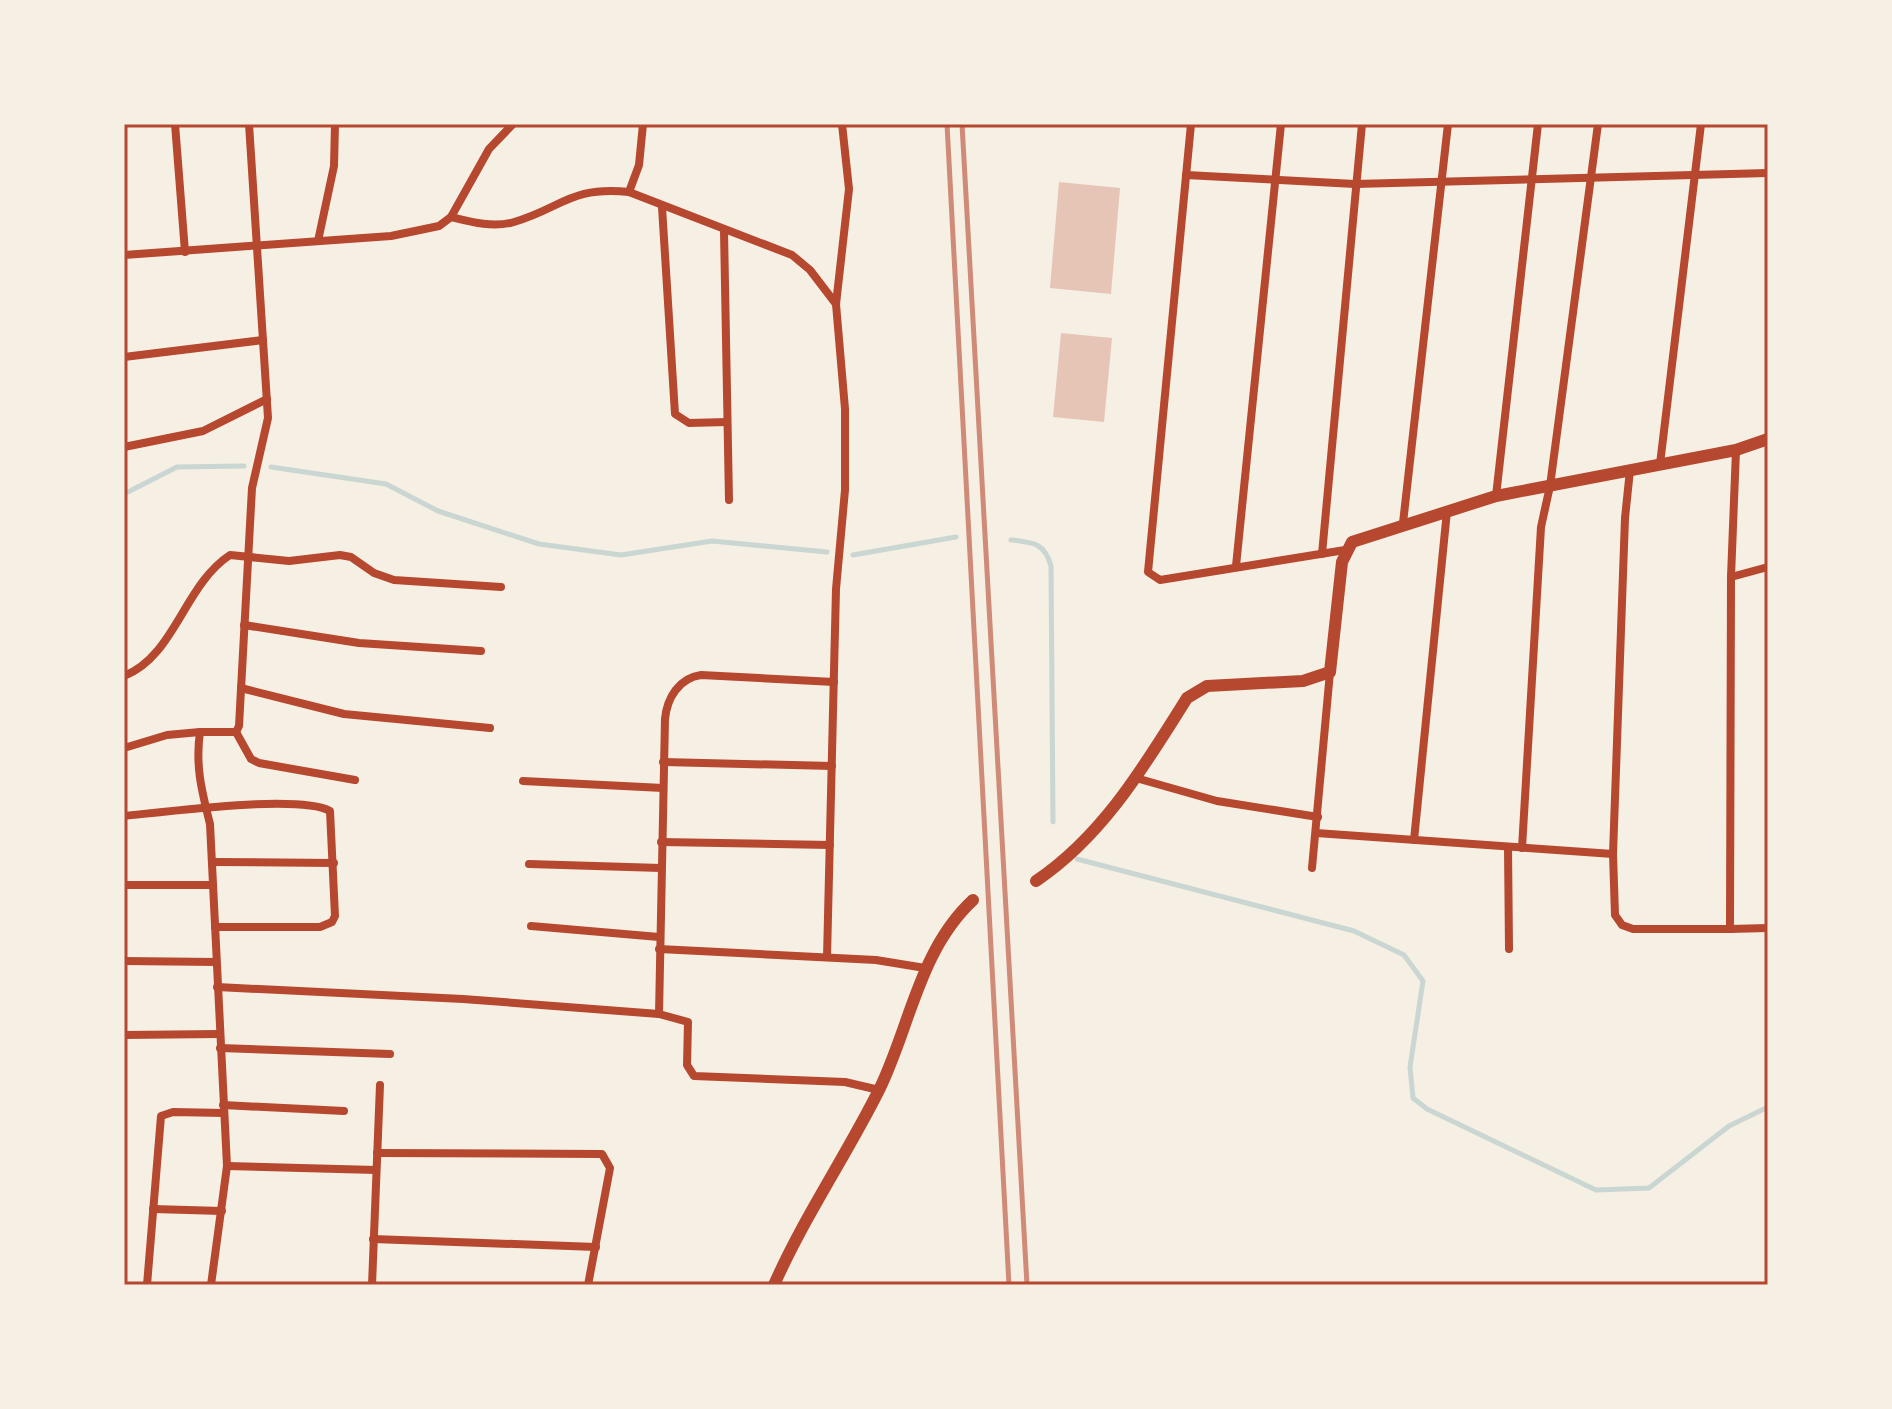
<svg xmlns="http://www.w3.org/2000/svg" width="1892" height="1409" font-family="'Titillium Web',sans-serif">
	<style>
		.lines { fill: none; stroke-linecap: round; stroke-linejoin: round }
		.stream { stroke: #c9d6d2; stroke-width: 5 }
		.building { fill: #e6c5b7 }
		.minor { stroke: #b5482f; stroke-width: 8 }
		.tertiary { stroke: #b5482f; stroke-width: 12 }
		.rail { stroke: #cf8b77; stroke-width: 5 }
		.neatline { fill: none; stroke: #b5482f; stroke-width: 3 }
	</style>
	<rect width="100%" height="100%" fill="#f6efe4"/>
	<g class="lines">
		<g class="stream">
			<path d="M 271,467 L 386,484 L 438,511 L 539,544 L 621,555 L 712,541 L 827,552"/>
			<path d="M 124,494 L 177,467 L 244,466"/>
			<path d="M 1011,540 C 1033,542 1045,543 1051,566 L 1053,822"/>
			<path d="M 853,555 L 956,537"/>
			<path d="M 1077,859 L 1354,931 L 1404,955 L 1423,981 L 1410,1067 L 1413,1098 L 1427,1109 L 1596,1190 L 1649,1188 L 1729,1126 L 1768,1107"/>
		</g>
	</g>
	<g class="building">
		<path d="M 1059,182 L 1120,188 L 1111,294 L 1050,288 Z"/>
		<path d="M 1061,333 L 1112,338 L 1104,422 L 1053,417 Z"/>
	</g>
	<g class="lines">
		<g class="minor">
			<path d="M 175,124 L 185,252"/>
			<path d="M 1191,124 L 1148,572 L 1160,580 L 1345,550"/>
			<path d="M 1186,175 L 1355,184 L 1768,173"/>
			<path d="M 629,192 L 639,165 L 643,124"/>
			<path d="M 662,207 L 675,414 L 689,423 L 727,422"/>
			<path d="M 451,217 C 471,222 493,228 514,222 C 562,208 570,186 629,192 L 792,255 L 810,270 L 836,304"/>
			<path d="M 724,231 L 729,500"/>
			<path d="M 318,241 L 334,166 L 335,124"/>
			<path d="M 124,255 L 391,236 L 439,226 L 451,217 L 489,149 L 513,124"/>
			<path d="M 124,357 L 263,340"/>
			<path d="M 124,447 L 203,431 L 267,399"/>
			<path d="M 1736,450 L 1731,577 L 1730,929 L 1768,928"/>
			<path d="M 1660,464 L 1701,124"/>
			<path d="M 1630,470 L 1625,518 L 1613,854 L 1615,915 L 1622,925 L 1633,929 L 1730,929"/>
			<path d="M 1496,496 L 1538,124"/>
			<path d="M 1403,523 L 1448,124"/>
			<path d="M 1322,554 L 1362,124"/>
			<path d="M 1236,566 L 1281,124"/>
			<path d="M 1731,577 L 1768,567"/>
			<path d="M 244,625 L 359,643 L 481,651"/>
			<path d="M 124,676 C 175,656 184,585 230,555 L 289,561 L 340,555 L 351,557 L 374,573 L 394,580 L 501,587"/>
			<path d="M 241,688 L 344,714 L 490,728"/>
			<path d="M 236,732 L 251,759 L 259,763 L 355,780"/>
			<path d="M 124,748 L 167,735 L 200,732"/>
			<path d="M 663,762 L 832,766"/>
			<path d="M 1136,778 L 1217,801 L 1318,817"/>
			<path d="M 523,781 L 663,788"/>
			<path d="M 124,816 C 164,812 299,794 330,811 L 335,916 L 332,922 L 320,927 L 215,927"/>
			<path d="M 1316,833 L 1613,854"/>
			<path d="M 1414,840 L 1447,511"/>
			<path d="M 661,842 L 830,845"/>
			<path d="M 1508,847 L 1509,949"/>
			<path d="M 1522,848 L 1541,527 L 1550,486 L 1598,124"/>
			<path d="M 212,862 L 334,863"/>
			<path d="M 529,864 L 661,868"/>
			<path d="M 1312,868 L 1330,672"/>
			<path d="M 124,885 L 213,885"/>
			<path d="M 531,926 L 659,937"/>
			<path d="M 659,949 L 876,960 L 925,968"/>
			<path d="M 827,957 L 836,589 L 845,490 L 845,409 L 836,304 L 849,189 L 842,124"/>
			<path d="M 124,961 L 216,962"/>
			<path d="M 217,987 L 463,999 L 659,1014 L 688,1022 L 687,1065 L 694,1076 L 845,1082 L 879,1090"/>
			<path d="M 659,1014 L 665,719 C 667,698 679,678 701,675 L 834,682"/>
			<path d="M 124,1035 L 219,1034"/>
			<path d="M 220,1048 L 390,1054"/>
			<path d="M 223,1105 L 344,1111"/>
			<path d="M 377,1153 L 602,1154 L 610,1168 L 588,1285"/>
			<path d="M 227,1166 L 376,1170"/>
			<path d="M 153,1209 L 222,1211"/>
			<path d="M 373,1239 L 596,1247"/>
			<path d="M 147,1285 L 161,1116 L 173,1112 L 224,1113"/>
			<path d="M 211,1285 L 227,1166 L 210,824 C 202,792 195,766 200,732 L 236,732 L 239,726 L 252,488 L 268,418 L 249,124"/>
			<path d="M 372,1285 L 380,1085"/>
		</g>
		<g class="tertiary">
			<path d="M 1036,881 C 1103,836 1145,765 1187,698 L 1207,686 L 1303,681 L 1330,672 L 1342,562 L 1352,542 L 1496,496 L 1736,450 L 1768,439"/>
			<path d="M 774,1285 C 804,1217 846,1156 879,1090 C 910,1027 919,950 973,900"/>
		</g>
		<g class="rail">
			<path d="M 947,124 L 1009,1285"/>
			<path d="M 962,124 L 1027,1285"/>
		</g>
	</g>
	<rect width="1892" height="1409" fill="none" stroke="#f6efe4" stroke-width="252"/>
	<rect x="126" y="126" width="1640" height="1157" class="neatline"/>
</svg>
